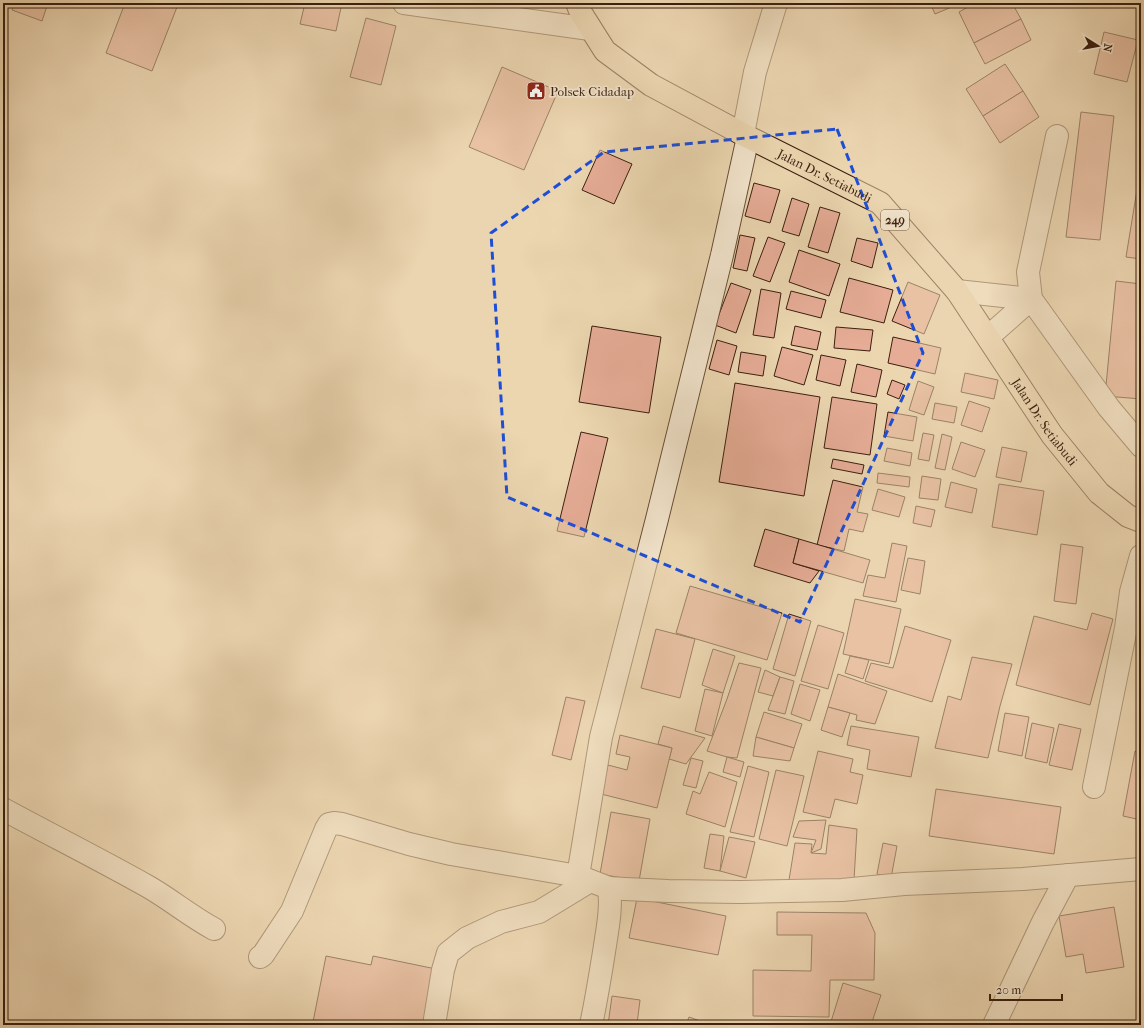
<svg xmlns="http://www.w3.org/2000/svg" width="1144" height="1028" font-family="'IM FELL French Canon',serif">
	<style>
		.building { fill: #e6ac96; stroke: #3b1f0e }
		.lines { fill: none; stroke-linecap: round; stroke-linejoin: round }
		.minor-casing { stroke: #674d36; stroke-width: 24 }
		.major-casing { stroke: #3b1f0e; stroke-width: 24 }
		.minor { stroke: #f2e4cc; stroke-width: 22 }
		.major { stroke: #ebd6b0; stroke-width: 22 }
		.marked { fill: none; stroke: #1d4ed8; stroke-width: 3; stroke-dasharray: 8 5; stroke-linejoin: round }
		.labels { text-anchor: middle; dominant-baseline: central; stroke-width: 3.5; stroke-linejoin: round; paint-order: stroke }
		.shield { fill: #f2e4cc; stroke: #725a47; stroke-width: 1 }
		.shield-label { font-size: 12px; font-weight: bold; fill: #3b1f0e }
		.poi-label { font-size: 13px; fill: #3b1f0e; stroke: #f2e4cc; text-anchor: start }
		.street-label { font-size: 13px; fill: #3b1f0e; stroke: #f2e4cc }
	</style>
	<rect width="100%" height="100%" fill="#ebd6b0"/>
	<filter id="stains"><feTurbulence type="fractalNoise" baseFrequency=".005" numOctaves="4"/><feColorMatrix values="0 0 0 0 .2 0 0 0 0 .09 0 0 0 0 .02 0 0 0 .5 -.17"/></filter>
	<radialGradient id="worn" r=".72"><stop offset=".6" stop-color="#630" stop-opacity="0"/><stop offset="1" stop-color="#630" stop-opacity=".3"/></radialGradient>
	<g class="building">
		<path d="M 15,3 L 48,3 L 42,21 L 12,10 Z"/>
		<path d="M 125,3 L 168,3 L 177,7 L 152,71 L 106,53 Z"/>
		<path d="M 305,3 L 342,3 L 336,31 L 300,24 Z"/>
		<path d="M 930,3 L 961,3 L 935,14 Z"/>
		<path d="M 975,3 L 1012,3 L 1021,19 L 974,43 L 959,12 Z"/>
		<path d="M 366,18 L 396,26 L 381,85 L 350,77 Z"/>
		<path d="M 1021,19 L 1031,40 L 985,64 L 974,43 Z"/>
		<path d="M 1104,32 L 1138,40 L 1127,82 L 1094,74 Z"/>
		<path d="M 1005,64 L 1023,91 L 983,116 L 966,89 Z"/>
		<path d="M 502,67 L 558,91 L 524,170 L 469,147 Z"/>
		<path d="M 1023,91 L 1039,117 L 1000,143 L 983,116 Z"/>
		<path d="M 1081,112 L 1114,116 L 1100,240 L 1066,237 Z"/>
		<path d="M 600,150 L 632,164 L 614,204 L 582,190 Z"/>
		<path d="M 1141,165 L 1141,259 L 1126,257 Z"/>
		<path d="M 754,183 L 780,190 L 770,223 L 745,216 Z"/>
		<path d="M 792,198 L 809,204 L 799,236 L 782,231 Z"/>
		<path d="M 820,207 L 840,213 L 828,253 L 808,247 Z"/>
		<path d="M 740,235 L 755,238 L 747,271 L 733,268 Z"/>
		<path d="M 768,237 L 785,243 L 770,282 L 753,276 Z"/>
		<path d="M 857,238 L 878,243 L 872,268 L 851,261 Z"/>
		<path d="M 799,250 L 840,264 L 829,296 L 789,282 Z"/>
		<path d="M 849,278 L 893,290 L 884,323 L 840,312 Z"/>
		<path d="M 1116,281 L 1141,284 L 1141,399 L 1105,396 Z"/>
		<path d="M 908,282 L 940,295 L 924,334 L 892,321 Z"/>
		<path d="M 731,283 L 751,290 L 736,333 L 715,325 Z"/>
		<path d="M 761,289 L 781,293 L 774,338 L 753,335 Z"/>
		<path d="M 791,291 L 826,300 L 821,318 L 786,309 Z"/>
		<path d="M 592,326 L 661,337 L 649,413 L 579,402 Z"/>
		<path d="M 795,326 L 821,332 L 817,350 L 791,345 Z"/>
		<path d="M 836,327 L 873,330 L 870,351 L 834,348 Z"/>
		<path d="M 893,337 L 941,348 L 935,374 L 888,363 Z"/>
		<path d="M 717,340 L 737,346 L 729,375 L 709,369 Z"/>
		<path d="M 782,347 L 813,355 L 804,385 L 774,376 Z"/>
		<path d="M 741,352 L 766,356 L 763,376 L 738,372 Z"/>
		<path d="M 821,355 L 846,360 L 840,386 L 816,380 Z"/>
		<path d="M 857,364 L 882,370 L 876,397 L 851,392 Z"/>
		<path d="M 965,373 L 998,380 L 994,399 L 961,392 Z"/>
		<path d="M 892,380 L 905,385 L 899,399 L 887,394 Z"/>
		<path d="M 918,381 L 934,387 L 924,415 L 909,410 Z"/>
		<path d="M 735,383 L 820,397 L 804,496 L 719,482 Z"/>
		<path d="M 832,397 L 877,404 L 870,455 L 824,448 Z"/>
		<path d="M 969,401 L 990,408 L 982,432 L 961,425 Z"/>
		<path d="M 935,403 L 957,407 L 954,423 L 932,419 Z"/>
		<path d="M 888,412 L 917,417 L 913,441 L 884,436 Z"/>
		<path d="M 581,432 L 608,438 L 584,537 L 557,531 Z"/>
		<path d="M 923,433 L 934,435 L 929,461 L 918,459 Z"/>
		<path d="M 942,434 L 952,437 L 945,470 L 935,468 Z"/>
		<path d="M 961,442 L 985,450 L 975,477 L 952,469 Z"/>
		<path d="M 1002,447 L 1027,452 L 1021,482 L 996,477 Z"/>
		<path d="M 887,448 L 912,453 L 910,466 L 884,461 Z"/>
		<path d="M 833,459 L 864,465 L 862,474 L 831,468 Z"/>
		<path d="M 878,473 L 910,477 L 909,487 L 877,483 Z"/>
		<path d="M 922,476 L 941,479 L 938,500 L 919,498 Z"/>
		<path d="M 833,480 L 863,487 L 857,512 L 868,514 L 863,532 L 849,529 L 844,551 L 817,545 Z"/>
		<path d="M 951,482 L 977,489 L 972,513 L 945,507 Z"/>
		<path d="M 999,484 L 1044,491 L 1037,535 L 992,527 Z"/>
		<path d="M 878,489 L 905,497 L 899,517 L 872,510 Z"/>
		<path d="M 916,506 L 935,510 L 931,527 L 913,523 Z"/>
		<path d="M 765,529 L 799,539 L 793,563 L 819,571 L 810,583 L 754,566 Z"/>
		<path d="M 799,539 L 870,560 L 863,583 L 793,563 Z"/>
		<path d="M 892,543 L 907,546 L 896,602 L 863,596 L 868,575 L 885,578 Z"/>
		<path d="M 1061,544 L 1083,547 L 1076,604 L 1054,601 Z"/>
		<path d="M 908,558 L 925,561 L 920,594 L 901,590 Z"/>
		<path d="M 690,586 L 782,613 L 767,660 L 676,633 Z"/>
		<path d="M 855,599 L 901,609 L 889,664 L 843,654 Z"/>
		<path d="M 1092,613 L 1113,619 L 1090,705 L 1016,685 L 1034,616 L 1087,630 Z"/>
		<path d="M 789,614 L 811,621 L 795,676 L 773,669 Z"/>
		<path d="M 818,625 L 844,633 L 828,689 L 801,681 Z"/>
		<path d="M 905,626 L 951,640 L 932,702 L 865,681 L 871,663 L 893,668 Z"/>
		<path d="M 656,629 L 695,639 L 680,698 L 641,688 Z"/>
		<path d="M 713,649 L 735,656 L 723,693 L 702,685 Z"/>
		<path d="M 850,656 L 869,660 L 863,679 L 845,673 Z"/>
		<path d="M 972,657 L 1012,664 L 1000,706 L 988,758 L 935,748 L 948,696 L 961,700 Z"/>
		<path d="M 739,663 L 761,668 L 737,758 L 727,757 L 707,751 L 727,699 Z"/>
		<path d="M 765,670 L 780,677 L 773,696 L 758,692 Z"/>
		<path d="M 838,674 L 887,691 L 875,724 L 856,720 L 857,715 L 828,707 Z"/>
		<path d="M 780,677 L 794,681 L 785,714 L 768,710 Z"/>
		<path d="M 800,684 L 820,690 L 810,721 L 791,714 Z"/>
		<path d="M 705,689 L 723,693 L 712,736 L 695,731 Z"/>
		<path d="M 566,697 L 585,701 L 571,760 L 552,755 Z"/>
		<path d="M 828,707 L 850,713 L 842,737 L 821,730 Z"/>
		<path d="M 764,712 L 802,724 L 794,748 L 756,737 Z"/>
		<path d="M 1005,713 L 1029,717 L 1022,756 L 998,751 Z"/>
		<path d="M 1032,723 L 1054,728 L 1047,763 L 1025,758 Z"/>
		<path d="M 1059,724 L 1081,729 L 1072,770 L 1049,765 Z"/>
		<path d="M 663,726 L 705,738 L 686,764 L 669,759 L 672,748 L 658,744 Z"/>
		<path d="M 851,726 L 919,737 L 911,777 L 867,769 L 870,750 L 847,745 Z"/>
		<path d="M 620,735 L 672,748 L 657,808 L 601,794 L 608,765 L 627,770 L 630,757 L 616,754 Z"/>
		<path d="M 756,737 L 794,748 L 790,761 L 753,756 Z"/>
		<path d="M 818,751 L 853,759 L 850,772 L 863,775 L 857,804 L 835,799 L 830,818 L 803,812 Z"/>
		<path d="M 1135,751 L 1141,752 L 1141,820 L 1123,816 Z"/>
		<path d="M 727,757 L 744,762 L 740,777 L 723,772 Z"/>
		<path d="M 691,758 L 703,761 L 696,788 L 683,785 Z"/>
		<path d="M 748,766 L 769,772 L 754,837 L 730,832 Z"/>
		<path d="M 776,770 L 804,776 L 787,846 L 759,839 Z"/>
		<path d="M 709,772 L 737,782 L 725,827 L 686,814 L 693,791 L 700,794 Z"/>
		<path d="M 936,789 L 1061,807 L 1054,854 L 929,836 Z"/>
		<path d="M 611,812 L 650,819 L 639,881 L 600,874 Z"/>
		<path d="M 826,820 L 821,849 L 811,853 L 816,840 L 793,837 L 799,821 Z"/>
		<path d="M 829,825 L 857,829 L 854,880 L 789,880 L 795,843 L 812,844 L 811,853 L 826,854 Z"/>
		<path d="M 710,834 L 724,836 L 720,871 L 704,868 Z"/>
		<path d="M 729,837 L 755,842 L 746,878 L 720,871 Z"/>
		<path d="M 883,843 L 897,846 L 891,878 L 877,874 Z"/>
		<path d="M 637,898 L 726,916 L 718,955 L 629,938 Z"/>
		<path d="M 1114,907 L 1124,967 L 1086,973 L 1083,954 L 1066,957 L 1059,916 Z"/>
		<path d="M 777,912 L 866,913 L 875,933 L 874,980 L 830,980 L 829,1017 L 753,1016 L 753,970 L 811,971 L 812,935 L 777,935 Z"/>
		<path d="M 326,956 L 371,965 L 373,956 L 436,969 L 425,1025 L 328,1025 L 313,1022 Z"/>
		<path d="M 843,983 L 881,995 L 871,1025 L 830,1025 Z"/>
		<path d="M 612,996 L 640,1000 L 637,1024 L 646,1025 L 608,1025 Z"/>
		<path d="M 689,1017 L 711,1025 L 686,1025 Z"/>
	</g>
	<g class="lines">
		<g class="minor-casing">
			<g id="minor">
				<path d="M 404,3 L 590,29"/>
				<path d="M 743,134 L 755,72 L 776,3"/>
				<path d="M 1057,136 L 1028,272 L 1031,299 L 1109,408 L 1141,446"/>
				<path d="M 957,291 L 1031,299"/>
				<path d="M 988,337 L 1031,299"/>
				<path d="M 1094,787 L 1126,628 L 1131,592 L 1141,556"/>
				<path d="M 3,809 C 51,835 99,859 147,886 C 170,899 190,916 214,929"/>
				<path d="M 578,876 L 601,737 L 657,519 L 722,255 L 748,137"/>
				<path d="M 260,957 L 263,955 L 292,911 L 326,829 L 329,824 L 334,823 L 342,824 L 409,844 L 451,854 L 578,876 L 609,888 L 625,889 L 668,891 L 741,892 L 842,890 L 904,884 L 1023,879 L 1141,869"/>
				<path d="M 434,1025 L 443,970 L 448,953 L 467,938 L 501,922 L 539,912 L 590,881"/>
				<path d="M 591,1025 C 596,1001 600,977 604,952 C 607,931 612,909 609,888"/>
				<path d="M 994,1025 L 1043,922 L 1068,875"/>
			</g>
		</g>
		<g class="major-casing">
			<g id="major">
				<path id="s1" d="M 577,3 L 581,13 L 605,51 L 651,85 L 748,137 L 880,203 L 957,291 L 1052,435 L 1099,493 L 1128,516 L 1141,521"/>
			</g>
		</g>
		<use href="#minor" class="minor"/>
		<use href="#major" class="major"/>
	</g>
	<path d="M0 0H1144V1028H0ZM 837,129 L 923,353 L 800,622 L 507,497 L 491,233 L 604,152 Z" fill="#ebd6b0" fill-opacity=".55" fill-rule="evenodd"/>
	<path class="marked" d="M 837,129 L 923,353 L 800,622 L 507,497 L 491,233 L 604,152 Z"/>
	<defs>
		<g id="civic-square" transform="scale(1)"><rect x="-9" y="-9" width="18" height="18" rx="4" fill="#8f2418" stroke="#f2e4cc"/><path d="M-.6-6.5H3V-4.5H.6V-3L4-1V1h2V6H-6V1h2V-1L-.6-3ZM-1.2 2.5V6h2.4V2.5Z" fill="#fff"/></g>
	</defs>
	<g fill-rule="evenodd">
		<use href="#civic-square" x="536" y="91"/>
	</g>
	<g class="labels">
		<rect class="shield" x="881" y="210" width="28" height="20" rx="3"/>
		<g class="shield-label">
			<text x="895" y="220">249</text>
		</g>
		<g class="poi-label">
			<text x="550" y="91">Polsek Cidadap</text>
		</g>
		<g class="street-label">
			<text stroke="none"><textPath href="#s1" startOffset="309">Jalan Dr. Setiabudi</textPath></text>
			<text stroke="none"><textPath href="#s1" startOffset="645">Jalan Dr. Setiabudi</textPath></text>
		</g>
	</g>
	<rect width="1144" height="1028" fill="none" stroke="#ebd6b0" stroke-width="16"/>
	<rect x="4" y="4" width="1136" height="1020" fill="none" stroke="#3b1f0e" stroke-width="2"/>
	<rect x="8" y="8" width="1128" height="1012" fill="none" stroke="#3b1f0e"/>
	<g transform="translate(1098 46) rotate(101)" stroke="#f2e4cc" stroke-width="3" paint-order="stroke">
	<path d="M0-3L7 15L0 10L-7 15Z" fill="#3b1f0e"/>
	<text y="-6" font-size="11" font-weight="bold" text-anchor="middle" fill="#3b1f0e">N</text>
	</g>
	<path d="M990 994v6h72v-6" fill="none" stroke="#3b1f0e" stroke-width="2"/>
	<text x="996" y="994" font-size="12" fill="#3b1f0e" stroke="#f2e4cc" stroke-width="3" paint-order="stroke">20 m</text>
	<rect width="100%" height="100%" filter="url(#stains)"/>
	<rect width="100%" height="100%" fill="url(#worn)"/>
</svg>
